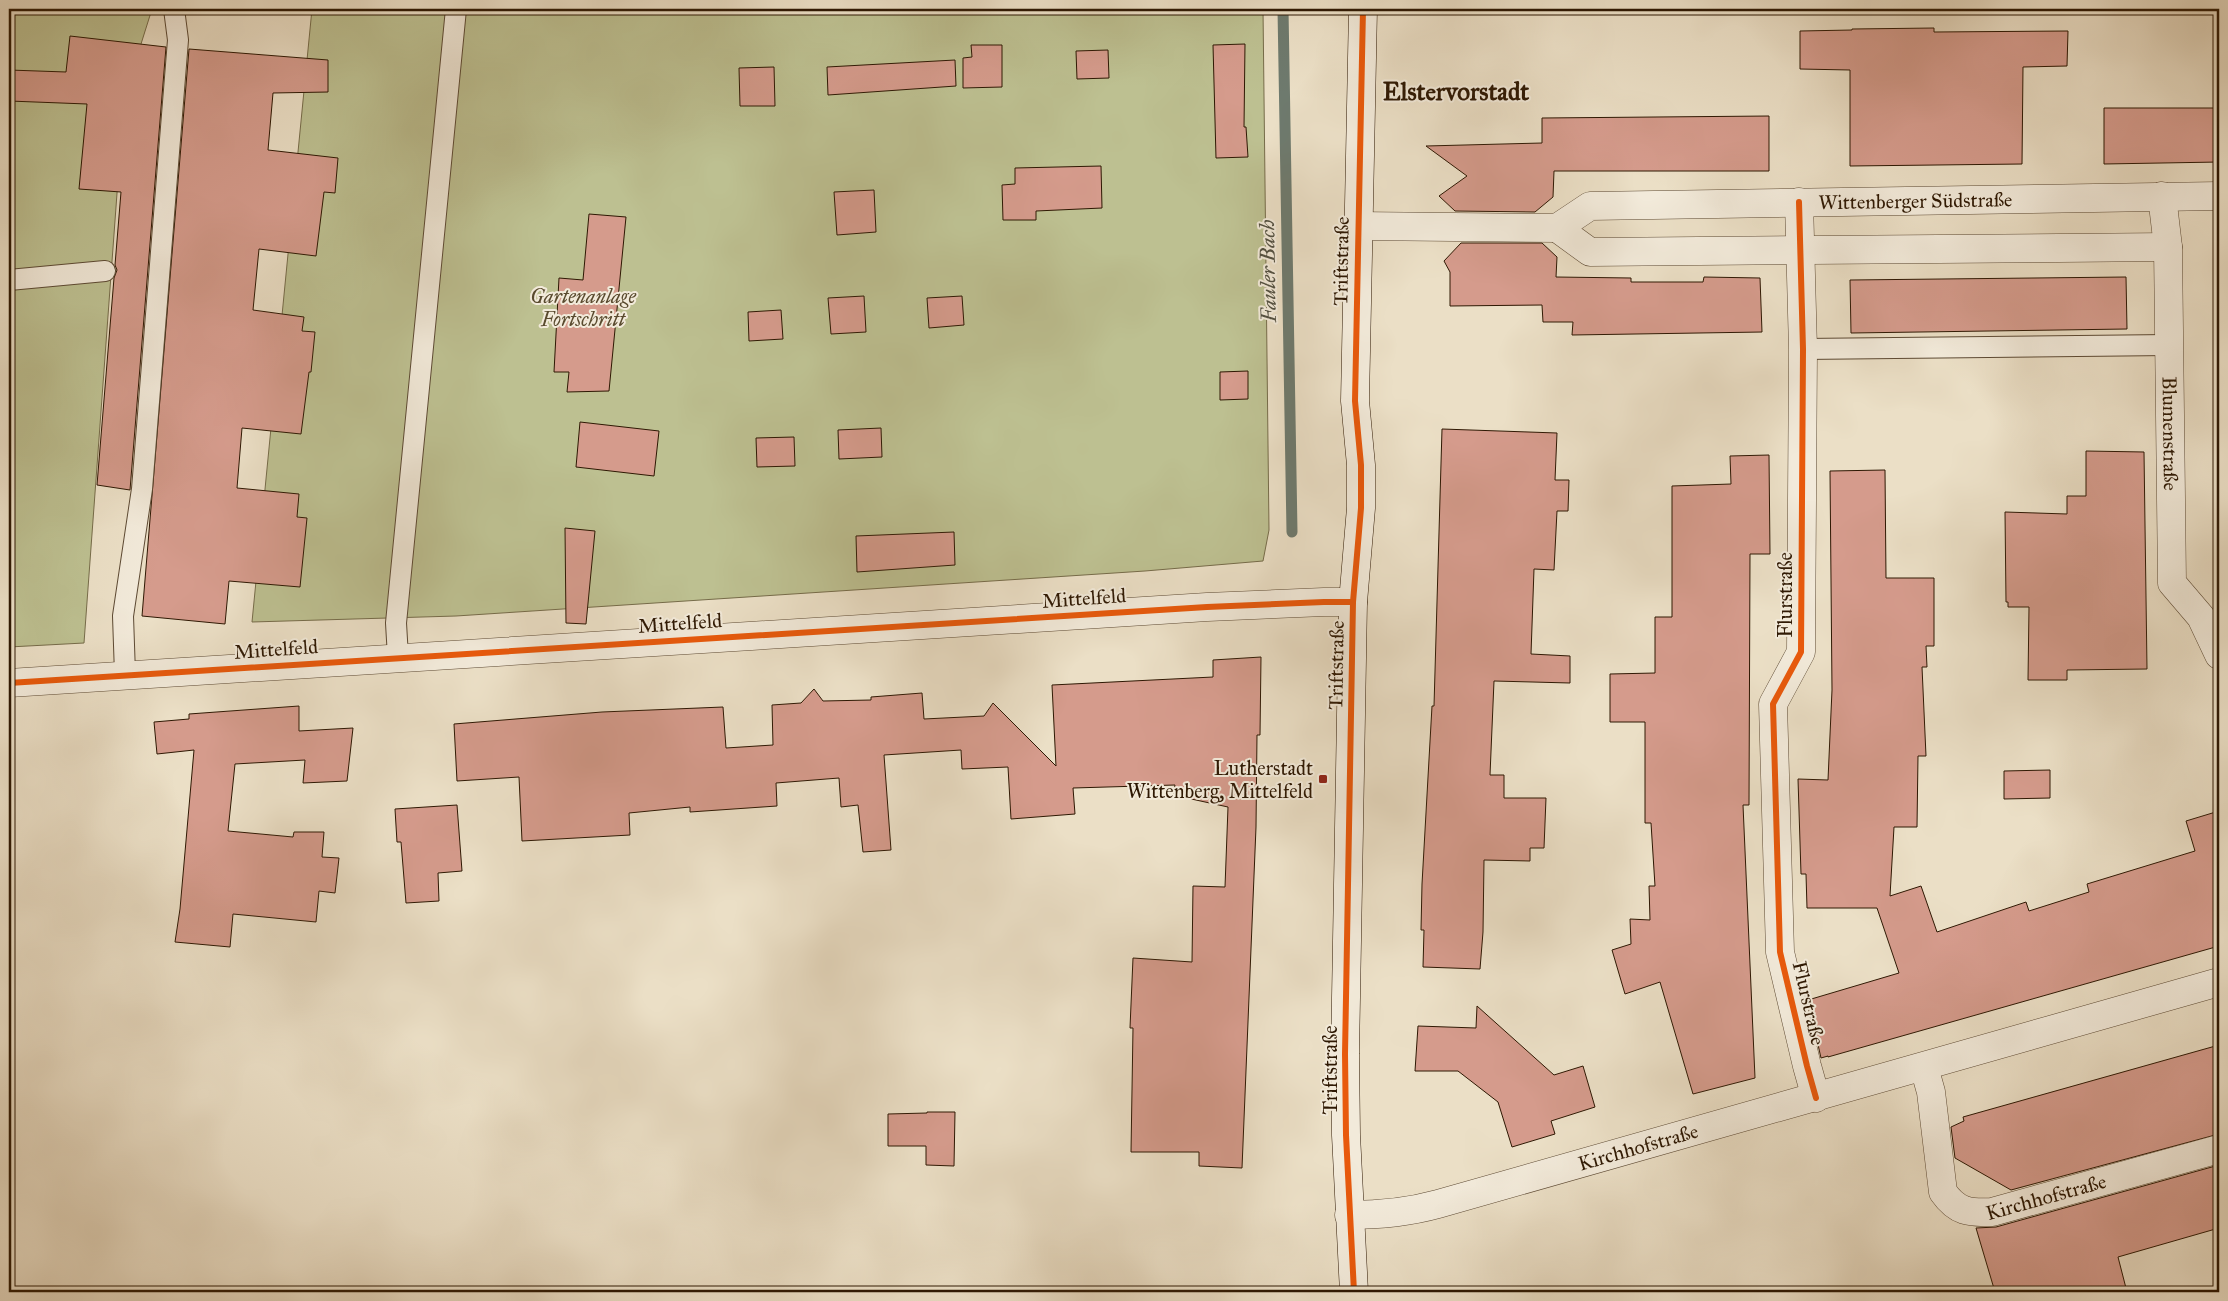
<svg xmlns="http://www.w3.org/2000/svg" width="2228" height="1301" font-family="'IM FELL Great Primer',serif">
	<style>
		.green { fill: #bdc091; stroke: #766c4a }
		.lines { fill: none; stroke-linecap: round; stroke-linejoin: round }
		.stream { stroke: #6e7a6e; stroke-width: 11 }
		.building { fill: #d59b8c; stroke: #2e1803 }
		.lane-casing { stroke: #5d4a34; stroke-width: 22 }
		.street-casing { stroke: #5d4a34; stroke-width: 29 }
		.secondary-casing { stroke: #2e1803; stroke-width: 29 }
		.lane { stroke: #f2eada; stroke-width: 20 }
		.street { stroke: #f2eada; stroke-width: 28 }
		.secondary { stroke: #f2eada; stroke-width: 28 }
		.cycleway-casing { stroke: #f2eada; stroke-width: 9 }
		.cycleway { stroke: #e8590c; stroke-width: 6 }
		.poi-dot { fill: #8f2418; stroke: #f2eada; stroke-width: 2 }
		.labels { text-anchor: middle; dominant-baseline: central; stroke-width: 4; stroke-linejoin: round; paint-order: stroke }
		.street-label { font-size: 20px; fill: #2e1803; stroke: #f2eada }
		.park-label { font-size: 20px; font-style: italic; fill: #594a2e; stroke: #f2eada }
		.poi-label { font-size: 20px; fill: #2e1803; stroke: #f2eada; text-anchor: end }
		.water-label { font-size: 21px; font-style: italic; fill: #535142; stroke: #f2eada }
		.district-label { font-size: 25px; font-weight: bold; fill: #2e1803; stroke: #f2eada }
	</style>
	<rect width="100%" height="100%" fill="#ebdfc6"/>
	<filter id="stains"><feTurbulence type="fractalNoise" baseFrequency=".004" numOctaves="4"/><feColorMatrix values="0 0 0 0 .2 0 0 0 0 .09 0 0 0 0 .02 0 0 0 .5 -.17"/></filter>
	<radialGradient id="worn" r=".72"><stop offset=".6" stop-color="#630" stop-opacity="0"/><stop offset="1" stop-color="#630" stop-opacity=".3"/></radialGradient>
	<g class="green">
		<path d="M 9,9 L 152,9 L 124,98 L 84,643 L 9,647 Z"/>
		<path d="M 312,9 L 1263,9 L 1269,530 L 1263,561 L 1145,571 L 456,616 L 252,622 Z"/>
	</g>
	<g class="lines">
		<path class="stream" d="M 1283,9 L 1292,532"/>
	</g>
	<g class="building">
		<path d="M 1934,28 L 1934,32 L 2068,31 L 2067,66 L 2023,67 L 2022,164 L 1850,166 L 1850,70 L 1800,69 L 1800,31 L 1852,30 L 1852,29 Z"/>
		<path d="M 70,36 L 166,47 L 130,490 L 97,485 L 114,278 L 117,270 L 115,265 L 121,192 L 79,189 L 87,104 L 9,101 L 9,70 L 66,72 Z"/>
		<path d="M 1245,44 L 1244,127 L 1246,127 L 1248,157 L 1216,158 L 1213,45 Z"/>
		<path d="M 971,45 L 1002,45 L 1002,87 L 963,88 L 963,58 L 972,57 Z"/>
		<path d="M 189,49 L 328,60 L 328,92 L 273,93 L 268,150 L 338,158 L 335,193 L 324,192 L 316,256 L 259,249 L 253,310 L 304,317 L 302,331 L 315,332 L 311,372 L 309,372 L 301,434 L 242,428 L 237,488 L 299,494 L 297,517 L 307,518 L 300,587 L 229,581 L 225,624 L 142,616 Z"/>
		<path d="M 1108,50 L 1109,78 L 1077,79 L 1076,51 Z"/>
		<path d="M 955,60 L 956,86 L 828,95 L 827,67 Z"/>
		<path d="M 774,67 L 775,106 L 740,106 L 739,68 Z"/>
		<path d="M 2104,108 L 2219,108 L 2219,162 L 2104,164 Z"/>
		<path d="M 1769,116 L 1769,171 L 1554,171 L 1553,197 L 1535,212 L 1455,211 L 1439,196 L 1467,176 L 1426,146 L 1542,143 L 1542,118 Z"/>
		<path d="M 1101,166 L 1102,208 L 1036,211 L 1036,220 L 1003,220 L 1002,185 L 1015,184 L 1015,168 Z"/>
		<path d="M 874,190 L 876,232 L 837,235 L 834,192 Z"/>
		<path d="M 589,214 L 626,217 L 609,391 L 567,392 L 569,372 L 554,372 L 559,278 L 583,280 Z"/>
		<path d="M 1461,243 L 1542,243 L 1557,257 L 1556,277 L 1631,278 L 1631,282 L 1703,282 L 1704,277 L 1760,278 L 1762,332 L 1572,335 L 1573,322 L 1543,322 L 1542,305 L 1450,306 L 1450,272 L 1444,261 Z"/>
		<path d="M 2126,277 L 2127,329 L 1851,333 L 1850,280 Z"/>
		<path d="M 864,296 L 866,332 L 831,334 L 828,298 Z"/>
		<path d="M 962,296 L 964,325 L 929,328 L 927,298 Z"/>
		<path d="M 781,310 L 783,339 L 749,341 L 748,312 Z"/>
		<path d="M 1248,371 L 1248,399 L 1220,400 L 1220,372 Z"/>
		<path d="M 580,422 L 659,431 L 654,476 L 576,467 Z"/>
		<path d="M 881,428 L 882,457 L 839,459 L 838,430 Z"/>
		<path d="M 1442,429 L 1557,433 L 1555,480 L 1569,480 L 1568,511 L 1557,511 L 1554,570 L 1534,569 L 1531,654 L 1570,656 L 1570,683 L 1494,681 L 1490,775 L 1504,775 L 1504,798 L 1546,798 L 1544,848 L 1530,848 L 1530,861 L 1484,860 L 1483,932 L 1480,969 L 1423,967 L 1424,930 L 1421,930 L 1422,884 L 1432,706 L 1434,706 Z"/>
		<path d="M 794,437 L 795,466 L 757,467 L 756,438 Z"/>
		<path d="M 2086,451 L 2144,452 L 2147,669 L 2067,670 L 2067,680 L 2028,680 L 2029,607 L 2008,607 L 2008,602 L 2006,602 L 2005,512 L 2067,514 L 2067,496 L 2086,496 Z"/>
		<path d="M 1769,455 L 1770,554 L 1750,554 L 1749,805 L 1743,805 L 1755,1078 L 1693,1094 L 1660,982 L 1625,994 L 1612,950 L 1631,944 L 1630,919 L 1650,920 L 1649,886 L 1655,886 L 1651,823 L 1645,823 L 1645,722 L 1610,722 L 1610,674 L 1655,673 L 1655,617 L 1672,617 L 1672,486 L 1731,484 L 1730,456 Z"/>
		<path d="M 1885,470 L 1886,578 L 1934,578 L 1934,646 L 1926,646 L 1927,667 L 1922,667 L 1926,756 L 1918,756 L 1917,827 L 1894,827 L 1890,896 L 1921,886 L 1937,932 L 2026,902 L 2029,911 L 2089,892 L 2087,884 L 2195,851 L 2186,821 L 2219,811 L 2219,946 L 1828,1057 L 1828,1056 L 1821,1058 L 1808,1000 L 1899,973 L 1877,908 L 1807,908 L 1806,874 L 1801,874 L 1798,779 L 1828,780 L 1832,690 L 1830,471 Z"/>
		<path d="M 565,528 L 595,531 L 586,624 L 566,623 Z"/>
		<path d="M 954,532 L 955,565 L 857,572 L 856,536 Z"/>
		<path d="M 1261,657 L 1260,735 L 1257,735 L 1256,827 L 1242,1168 L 1199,1166 L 1199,1152 L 1131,1152 L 1133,1028 L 1130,1028 L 1133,958 L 1192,962 L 1193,886 L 1225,887 L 1228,807 L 1173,795 L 1175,785 L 1073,788 L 1075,814 L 1011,819 L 1008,767 L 962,769 L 961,750 L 884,755 L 891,850 L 863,852 L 858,805 L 841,807 L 839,778 L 776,783 L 777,806 L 690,812 L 690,807 L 629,813 L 630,835 L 522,841 L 519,777 L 457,781 L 454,724 L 602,712 L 723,707 L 726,748 L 773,745 L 772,705 L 801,703 L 814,689 L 823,701 L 871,700 L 871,697 L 922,693 L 924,719 L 984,716 L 993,703 L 1056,766 L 1052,685 L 1213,677 L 1213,660 Z"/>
		<path d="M 299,706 L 299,731 L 353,728 L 347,781 L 303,783 L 305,760 L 235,764 L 228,831 L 293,837 L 294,832 L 324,832 L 322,857 L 339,858 L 335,893 L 319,891 L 316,922 L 233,914 L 230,947 L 175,942 L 180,909 L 194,750 L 157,754 L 154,722 L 189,719 L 189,714 Z"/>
		<path d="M 2050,770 L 2050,798 L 2004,799 L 2004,771 Z"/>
		<path d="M 457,805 L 462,871 L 438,873 L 439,901 L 406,903 L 401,842 L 397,842 L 395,809 Z"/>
		<path d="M 1477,1006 L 1554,1075 L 1583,1066 L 1595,1107 L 1551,1121 L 1555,1134 L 1512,1147 L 1498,1102 L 1458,1071 L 1415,1071 L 1418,1026 L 1476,1028 Z"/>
		<path d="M 2219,1045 L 2219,1134 L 2011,1190 L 1955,1158 L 1951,1127 L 1964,1121 L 1963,1117 Z"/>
		<path d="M 927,1112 L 955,1112 L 954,1166 L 926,1165 L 926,1146 L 888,1146 L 888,1114 L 927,1113 Z"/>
		<path d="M 2219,1165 L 2219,1228 L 2118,1257 L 2127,1292 L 1995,1292 L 1976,1228 L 1996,1227 Z"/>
	</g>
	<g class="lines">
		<g class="lane-casing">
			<g id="lane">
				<path d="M 9,280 L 105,271"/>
				<path d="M 1803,349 L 2169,345"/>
				<path d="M 398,657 L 396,623 L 456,9"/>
				<path d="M 125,674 L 123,616 L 142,489 L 178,40 L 174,9"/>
			</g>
		</g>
		<g class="street-casing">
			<g id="street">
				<path id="s1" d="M 2162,196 L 2168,247 L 2172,583 L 2201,617 L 2219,655"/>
				<path d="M 1799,202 L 1803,349 L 1801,652 L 1773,704 L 1780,952 L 1807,1066 L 1816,1098"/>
				<path id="s2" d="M 1357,226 L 1557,228 L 1590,206 L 2219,196"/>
				<path d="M 1557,228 L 1590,252 L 2168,247"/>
				<path d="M 9,683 L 1207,607 L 1324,602 L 1353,602"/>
				<path id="s3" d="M 1924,1067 L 1931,1092 L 1943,1192 C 1957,1212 1969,1213 1992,1212 L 2219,1149"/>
				<path id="s4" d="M 1349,1215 C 1380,1215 1409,1212 1438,1204 L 2219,982"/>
			</g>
		</g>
		<g class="secondary-casing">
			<path id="secondary" d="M 1354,1292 L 1346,1135 L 1345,1054 L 1353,602 L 1361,508 L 1361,465 L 1355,401 L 1363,9"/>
		</g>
		<use href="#lane" class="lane"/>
		<use href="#street" class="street"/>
		<use href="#secondary" class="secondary"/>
		<g class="cycleway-casing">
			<g id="cycleway">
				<path d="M 1799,202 L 1803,349 L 1801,652 L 1773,704 L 1780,952 L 1807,1066 L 1816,1098"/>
				<path d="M 9,683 L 1207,607 L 1324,602 L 1353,602"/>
				<path d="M 1354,1292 L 1346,1135 L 1345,1054 L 1353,602 L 1361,508 L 1361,465 L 1355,401 L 1363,9"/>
			</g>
		</g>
		<use href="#cycleway" class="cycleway"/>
	</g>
	<rect class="poi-dot" x="1318" y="774" width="10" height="10" rx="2.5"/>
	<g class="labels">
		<g class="street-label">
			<text stroke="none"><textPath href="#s2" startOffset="565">Wittenberger Südstraße</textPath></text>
			<text transform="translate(1341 261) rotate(-89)">Triftstraße</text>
			<text stroke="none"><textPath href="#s1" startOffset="238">Blumenstraße</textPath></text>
			<text transform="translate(1785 595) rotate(-90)">Flurstraße</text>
			<text transform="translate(1084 598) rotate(-4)">Mittelfeld</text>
			<text transform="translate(680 623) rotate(-4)">Mittelfeld</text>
			<text transform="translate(276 649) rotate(-4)">Mittelfeld</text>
			<text transform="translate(1336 665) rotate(-89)">Triftstraße</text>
			<text transform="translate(1809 1003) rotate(77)">Flurstraße</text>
			<text transform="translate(1330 1070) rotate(-90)">Triftstraße</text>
			<text stroke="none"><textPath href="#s4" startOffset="298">Kirchhofstraße</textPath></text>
			<text stroke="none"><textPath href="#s3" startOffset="239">Kirchhofstraße</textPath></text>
		</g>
		<g class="park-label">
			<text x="583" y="296">Gartenanlage<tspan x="583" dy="23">Fortschritt</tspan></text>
		</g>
		<g class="poi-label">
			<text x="1313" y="768">Lutherstadt<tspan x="1313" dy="23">Wittenberg, Mittelfeld</tspan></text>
		</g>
		<g class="water-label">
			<text transform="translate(1268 271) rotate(-91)">Fauler Bach</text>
		</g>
		<g class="district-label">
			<text x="1456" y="91">Elstervorstadt</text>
		</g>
	</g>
	<rect width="2228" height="1301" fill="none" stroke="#ebdfc6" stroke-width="30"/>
	<rect x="10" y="10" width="2208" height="1281" fill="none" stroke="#2e1803" stroke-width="2.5"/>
	<rect x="15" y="15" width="2198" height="1271" fill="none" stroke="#2e1803"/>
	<rect width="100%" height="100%" filter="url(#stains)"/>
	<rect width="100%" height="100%" fill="url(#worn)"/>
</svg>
